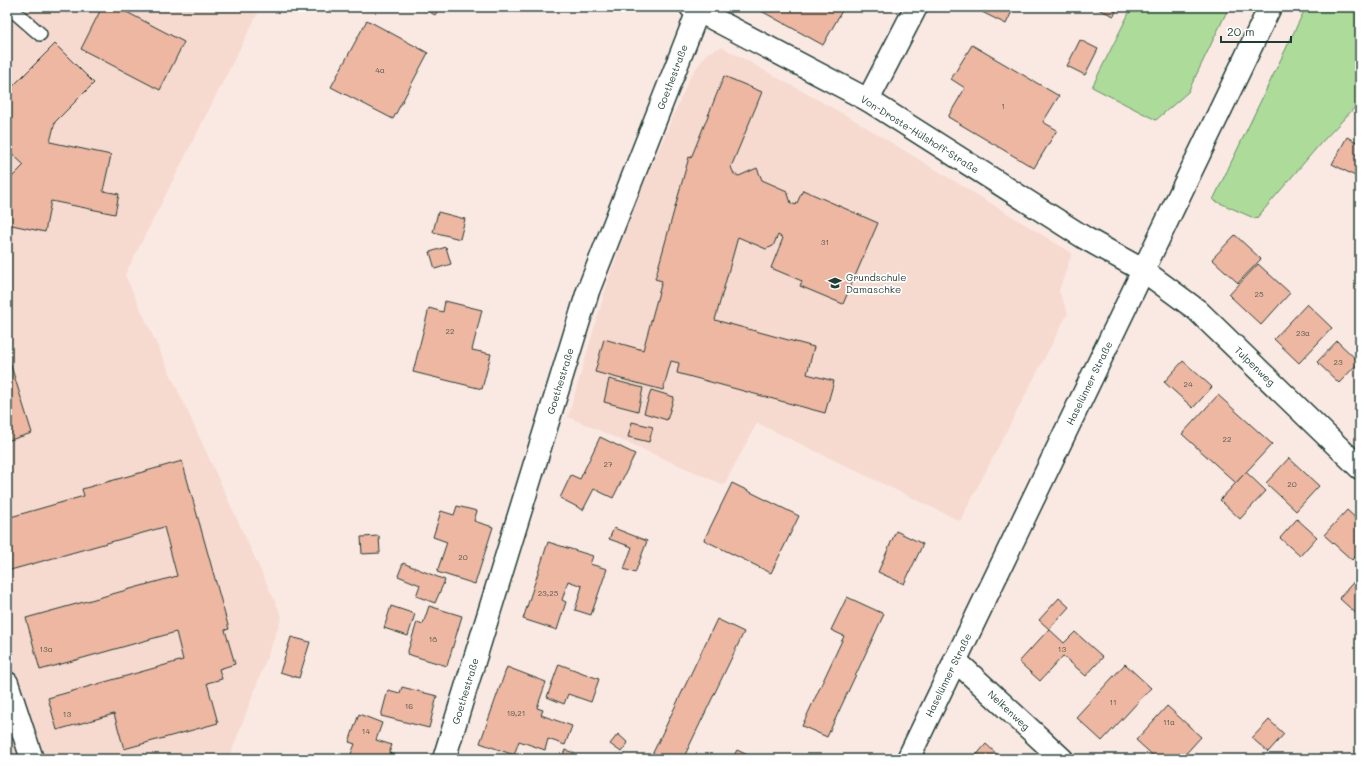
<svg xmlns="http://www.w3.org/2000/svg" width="1367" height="766" font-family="Mali,sans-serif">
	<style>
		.built { fill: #f6dad0 }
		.green { fill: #acdb9a; stroke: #668c67 }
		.building { fill: #eeb7a2; stroke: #1f3d34 }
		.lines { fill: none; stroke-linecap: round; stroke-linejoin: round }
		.lane-casing { stroke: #1f3d34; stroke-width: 16 }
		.street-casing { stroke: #1f3d34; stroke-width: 25 }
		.secondary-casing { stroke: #1f3d34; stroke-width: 25 }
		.lane { stroke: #fff; stroke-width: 13 }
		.street { stroke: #fff; stroke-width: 22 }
		.secondary { stroke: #fff; stroke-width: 22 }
		.labels { text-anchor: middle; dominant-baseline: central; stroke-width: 3.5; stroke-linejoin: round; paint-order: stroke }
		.number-label { font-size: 8px; fill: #535c50 }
		.street-label { font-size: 10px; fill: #1f3d34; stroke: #fff }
		.poi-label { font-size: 10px; fill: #1f3d34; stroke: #fff; text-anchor: start }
	</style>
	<rect width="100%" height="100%" fill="#fae9e3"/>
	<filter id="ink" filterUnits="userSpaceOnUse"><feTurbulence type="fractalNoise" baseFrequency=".025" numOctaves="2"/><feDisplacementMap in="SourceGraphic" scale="8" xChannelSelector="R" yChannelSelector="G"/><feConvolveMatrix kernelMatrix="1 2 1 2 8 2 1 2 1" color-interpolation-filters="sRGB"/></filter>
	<g filter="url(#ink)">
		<g class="built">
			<path d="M 7,7 L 261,7 L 125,275 L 282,617 L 229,759 L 7,759 Z"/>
			<path d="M 722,47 L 851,118 L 1072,253 L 1059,291 L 1068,313 L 960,521 L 757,423 L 724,485 L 568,417 L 610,274 L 639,195 L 690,77 L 707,53 Z"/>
		</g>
		<g class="green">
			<path d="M 1132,7 L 1229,7 L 1188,92 L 1156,120 L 1092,87 Z"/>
			<path d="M 1306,7 L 1360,7 L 1360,102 L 1320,144 L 1256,219 L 1213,200 Z"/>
		</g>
		<g class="building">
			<path d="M 102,7 L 117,7 L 184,42 L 160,90 L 81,49 Z"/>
			<path d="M 421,7 L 440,7 L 435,15 Z"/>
			<path d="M 754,7 L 844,7 L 823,45 Z"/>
			<path d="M 972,7 L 1014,7 L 1006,24 Z"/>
			<path d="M 1099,7 L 1115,7 L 1117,8 L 1114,16 L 1098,9 Z"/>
			<path d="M 367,20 L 428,53 L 393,119 L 331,87 Z"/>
			<path d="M 1080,40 L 1098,49 L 1085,75 L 1067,66 Z"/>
			<path d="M 55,44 L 94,83 L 55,122 L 50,142 L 111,155 L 103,191 L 119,194 L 115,214 L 51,201 L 45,232 L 7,224 L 7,182 L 24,165 L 7,149 L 7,92 Z"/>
			<path d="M 972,45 L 1059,96 L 1043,122 L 1057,130 L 1034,168 L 948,117 L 965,88 L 951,79 Z"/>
			<path d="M 724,76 L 762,92 L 731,167 L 734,174 L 739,176 L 757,168 L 762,180 L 787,191 L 791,203 L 796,205 L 803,190 L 878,223 L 843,304 L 800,286 L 802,281 L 771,268 L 783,238 L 778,235 L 773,246 L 766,249 L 738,237 L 715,320 L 814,347 L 807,374 L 834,381 L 825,413 L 677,373 L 679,363 L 671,361 L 663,390 L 595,372 L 604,339 L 643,350 L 662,281 L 655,279 L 689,157 L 691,158 Z"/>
			<path d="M 1347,137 L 1360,144 L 1360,176 L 1359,178 L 1332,164 Z"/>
			<path d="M 438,212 L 465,219 L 460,239 L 433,232 Z"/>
			<path d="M 1235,235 L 1261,259 L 1238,283 L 1212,259 Z"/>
			<path d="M 446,247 L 451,264 L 435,269 L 430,252 Z"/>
			<path d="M 1258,264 L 1290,293 L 1261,325 L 1229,295 Z"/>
			<path d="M 445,301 L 482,310 L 472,350 L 491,354 L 482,389 L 413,372 L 429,308 L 443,312 Z"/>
			<path d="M 1307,304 L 1332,328 L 1299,363 L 1274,339 Z"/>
			<path d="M 1337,341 L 1359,362 L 1339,383 L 1317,362 Z"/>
			<path d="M 7,353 L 32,433 L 7,441 Z"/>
			<path d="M 1183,361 L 1212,387 L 1193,408 L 1164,382 Z"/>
			<path d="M 609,379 L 643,388 L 638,411 L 604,402 Z"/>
			<path d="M 651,390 L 674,397 L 667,420 L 644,413 Z"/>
			<path d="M 1218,395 L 1272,444 L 1236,483 L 1182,434 Z"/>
			<path d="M 632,422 L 653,427 L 649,442 L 628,437 Z"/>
			<path d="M 600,437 L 635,454 L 613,498 L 594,489 L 583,510 L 560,498 L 571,475 L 580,479 Z"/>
			<path d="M 1289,458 L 1319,486 L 1296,511 L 1266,483 Z"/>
			<path d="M 182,461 L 229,629 L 225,630 L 235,664 L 219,669 L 222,679 L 207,683 L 218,723 L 124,749 L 114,714 L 57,730 L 48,698 L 183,660 L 176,632 L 40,670 L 26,618 L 177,576 L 164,527 L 7,571 L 7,518 L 84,496 L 82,489 Z"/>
			<path d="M 1246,472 L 1266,491 L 1240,519 L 1220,500 Z"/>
			<path d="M 732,483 L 799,516 L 771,573 L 704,540 Z"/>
			<path d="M 457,506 L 477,511 L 474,521 L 493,527 L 475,584 L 437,572 L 447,542 L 433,537 L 441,511 L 454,515 Z"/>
			<path d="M 1347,510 L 1360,522 L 1360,552 L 1352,560 L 1324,535 Z"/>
			<path d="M 1297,519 L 1317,537 L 1300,556 L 1280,538 Z"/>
			<path d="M 614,528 L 647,541 L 635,573 L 624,569 L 632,547 L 609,539 Z"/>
			<path d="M 896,531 L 923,544 L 904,584 L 878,572 Z"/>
			<path d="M 379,536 L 380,553 L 362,554 L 361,537 Z"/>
			<path d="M 548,542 L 593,556 L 590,564 L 607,569 L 591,615 L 575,610 L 582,586 L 568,581 L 562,600 L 566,602 L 557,630 L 523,619 Z"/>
			<path d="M 403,563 L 445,580 L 435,603 L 416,596 L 420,585 L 398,576 Z"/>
			<path d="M 1360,575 L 1360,617 L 1339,598 Z"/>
			<path d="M 847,597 L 884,614 L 827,737 L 802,726 L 844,636 L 831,630 Z"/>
			<path d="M 1059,598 L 1069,607 L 1049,629 L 1039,620 Z"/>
			<path d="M 391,606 L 415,614 L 408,636 L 384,628 Z"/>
			<path d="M 429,606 L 462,616 L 447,666 L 407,654 L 417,622 L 423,624 Z"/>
			<path d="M 717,619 L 744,632 L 683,759 L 650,759 Z"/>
			<path d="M 1049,629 L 1064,643 L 1075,632 L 1103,657 L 1086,676 L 1063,656 L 1040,681 L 1019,662 Z"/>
			<path d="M 291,637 L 310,642 L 299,678 L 280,672 Z"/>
			<path d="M 559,664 L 599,679 L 591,702 L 568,694 L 564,704 L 547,697 Z"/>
			<path d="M 1125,664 L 1151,688 L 1102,741 L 1076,717 Z"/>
			<path d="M 507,667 L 546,682 L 537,708 L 543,710 L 541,715 L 572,726 L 565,745 L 548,739 L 545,750 L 519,741 L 514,755 L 480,743 Z"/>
			<path d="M 402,687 L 437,696 L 429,728 L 381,716 L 388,690 L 400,693 Z"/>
			<path d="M 1167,706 L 1201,737 L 1181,759 L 1157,759 L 1136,740 Z"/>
			<path d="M 359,714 L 382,723 L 376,740 L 392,745 L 389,753 L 404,759 L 349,759 L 355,744 L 349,742 Z"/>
			<path d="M 1269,720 L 1284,734 L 1268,752 L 1252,738 Z"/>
			<path d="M 618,734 L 628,743 L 621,752 L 610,744 Z"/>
			<path d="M 986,744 L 1002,759 L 973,759 Z"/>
			<path d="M 565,750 L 574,753 L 571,759 L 562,757 Z"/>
			<path d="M 737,750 L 756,759 L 732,759 Z"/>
		</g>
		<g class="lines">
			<g class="lane-casing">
				<path id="lane" d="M 9,7 L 40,34"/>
			</g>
			<g class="street-casing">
				<g id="street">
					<path d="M 691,7 L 868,100 L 1085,238 L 1144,271 L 1197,310 L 1360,468"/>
					<path d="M 868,100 L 916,7"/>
					<path d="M 955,660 L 1062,759"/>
					<path d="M 7,683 L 32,759"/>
					<path d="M 444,759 L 588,291 L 698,11"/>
				</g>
			</g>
			<g class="secondary-casing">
				<path id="secondary" d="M 908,759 L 1270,7"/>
			</g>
			<use href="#lane" class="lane"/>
			<use href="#street" class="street"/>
			<use href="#secondary" class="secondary"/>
		</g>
	</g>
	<defs>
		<g id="school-bare" transform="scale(1.08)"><path d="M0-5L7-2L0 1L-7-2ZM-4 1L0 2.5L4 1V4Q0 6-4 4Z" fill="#1f3d34" stroke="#fff" stroke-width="2.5" paint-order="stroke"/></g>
	</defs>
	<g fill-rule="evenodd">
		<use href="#school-bare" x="835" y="283"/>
	</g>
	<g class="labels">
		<g class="number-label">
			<text x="380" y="70">4a</text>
			<text x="1003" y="106">1</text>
			<text x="825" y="242">31</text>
			<text x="1259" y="294">25</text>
			<text x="450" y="331">22</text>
			<text x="1303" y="333">23a</text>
			<text x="1338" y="362">23</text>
			<text x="1188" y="384">24</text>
			<text x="1227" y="439">22</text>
			<text x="608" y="464">27</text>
			<text x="1292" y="484">20</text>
			<text x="463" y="557">20</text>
			<text x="548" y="593">23,25</text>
			<text x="433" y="639">18</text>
			<text x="46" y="649">13a</text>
			<text x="1062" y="649">13</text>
			<text x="1113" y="702">11</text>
			<text x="409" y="706">16</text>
			<text x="516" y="713">19,21</text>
			<text x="67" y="714">13</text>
			<text x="1169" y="722">11a</text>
			<text x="366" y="731">14</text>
		</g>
		<g class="street-label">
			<text transform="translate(672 77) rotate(-69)">Goethestraße</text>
			<text transform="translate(920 134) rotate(32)">Von-Droste-Hülshoff-Straße</text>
			<text transform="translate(1255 366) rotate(44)">Tulpenweg</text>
			<text transform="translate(560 381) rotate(-73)">Goethestraße</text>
			<text transform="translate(1089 383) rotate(-64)">Haselünner Straße</text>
			<text transform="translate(948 675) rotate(-64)">Haselünner Straße</text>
			<text transform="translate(465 691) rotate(-73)">Goethestraße</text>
			<text transform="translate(1009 710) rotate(43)">Nelkenweg</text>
		</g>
		<g class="poi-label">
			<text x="846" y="277">Grundschule<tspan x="846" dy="12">Damaschke</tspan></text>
		</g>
	</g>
	<rect width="1367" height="766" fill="none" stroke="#fff" stroke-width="24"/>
	<rect x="12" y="12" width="1343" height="742" fill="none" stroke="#1f3d34" stroke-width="1.5" filter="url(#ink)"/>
	<path d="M1221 36v6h70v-6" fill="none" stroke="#1f3d34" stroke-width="2"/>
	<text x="1227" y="36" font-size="12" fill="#1f3d34" stroke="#ffffff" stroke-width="3" paint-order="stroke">20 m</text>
</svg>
